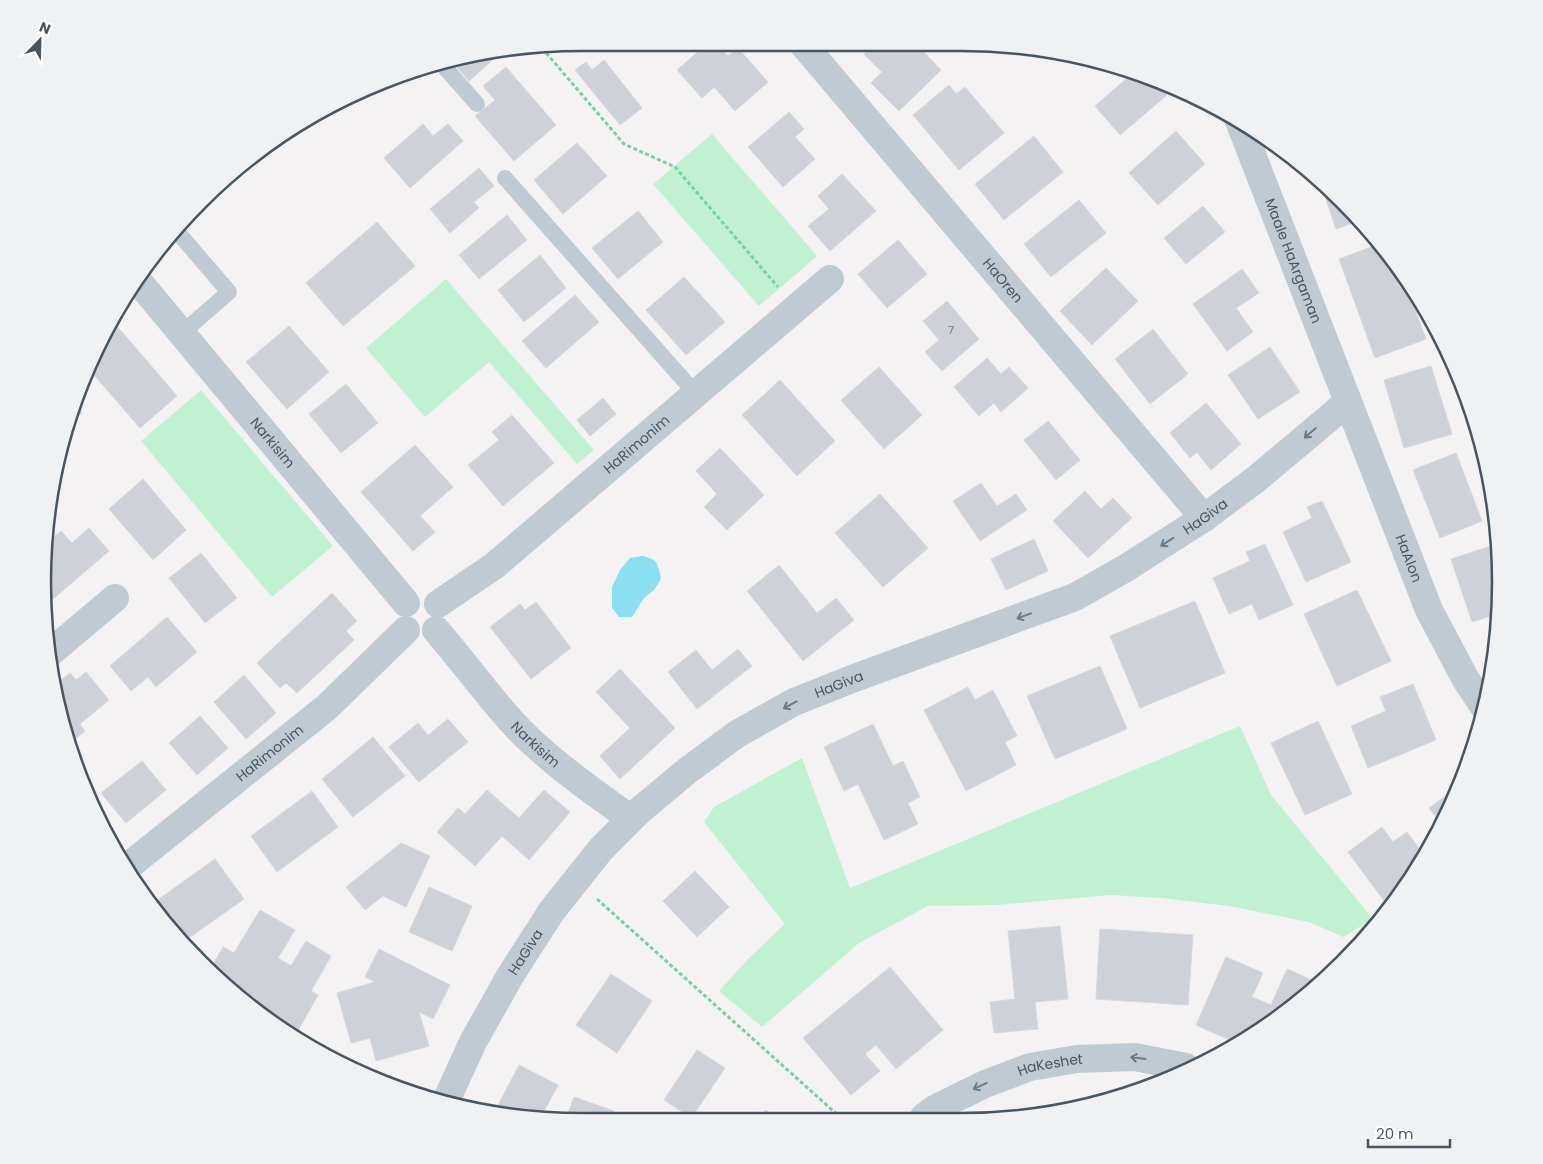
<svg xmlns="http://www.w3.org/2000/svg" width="1543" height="1164" font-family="Poppins,sans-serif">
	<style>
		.green { fill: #c0f2d2 }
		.water { fill: #8cdff1 }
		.building { fill: #ced1d7; stroke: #d6d8de }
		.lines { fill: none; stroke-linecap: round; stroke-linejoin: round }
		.path { stroke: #76d2a2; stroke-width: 3; stroke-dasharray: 4 2.5; stroke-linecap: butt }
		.lane { stroke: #c0cad2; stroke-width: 16 }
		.street { stroke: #c0cad2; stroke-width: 28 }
		.oneway { stroke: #6d7983 }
		.labels { text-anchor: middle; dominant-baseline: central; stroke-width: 5; stroke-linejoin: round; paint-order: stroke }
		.number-label { font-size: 11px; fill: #6a757e }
		.street-label { font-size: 14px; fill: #495661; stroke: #fff }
		.rim { fill: none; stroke: #495661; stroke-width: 2.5 }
	</style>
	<rect width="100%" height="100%" fill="#f4f2f2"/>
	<g class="green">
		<path d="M 712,134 L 817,256 L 759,306 L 653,184 Z"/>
		<path d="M 446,279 L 594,450 L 577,464 L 489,362 L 425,417 L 366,348 Z"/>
		<path d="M 201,390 L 333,546 L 272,597 L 141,441 Z"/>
		<path d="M 1240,726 L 1271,795 L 1373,919 L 1343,937 L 1309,922 L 1229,906 L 1161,898 L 1111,895 L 996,905 L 928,906 L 859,943 L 762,1027 L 719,991 L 748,959 L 785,924 L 704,822 L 714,807 L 802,758 L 850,888 Z"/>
	</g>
	<path class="water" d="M 642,556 C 658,559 658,564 661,579 L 654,590 L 644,598 L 632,617 L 619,617 L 612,608 L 612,587 L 620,570 L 630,558 Z"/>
	<g class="building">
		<path d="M 708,43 L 716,43 L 728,56 L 738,48 L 768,82 L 735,111 L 714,87 L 702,98 L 677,70 Z"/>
		<path d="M 875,43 L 921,43 L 918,46 L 941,70 L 899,111 L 871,83 L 882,72 L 864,54 Z"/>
		<path d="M 493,54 L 496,57 L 469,81 L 451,60 Z"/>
		<path d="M 604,60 L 642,108 L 620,125 L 575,70 L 586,62 L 592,70 Z"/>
		<path d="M 506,67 L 556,125 L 514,161 L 475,116 L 495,100 L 483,86 Z"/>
		<path d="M 1133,73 L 1156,82 L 1167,95 L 1120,135 L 1095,106 Z"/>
		<path d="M 949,85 L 956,94 L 965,87 L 1004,133 L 959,170 L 913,115 Z"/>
		<path d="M 789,112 L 804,129 L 795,137 L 815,159 L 783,187 L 748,147 Z"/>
		<path d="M 423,124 L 433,136 L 448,124 L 463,141 L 410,188 L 384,158 Z"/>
		<path d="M 1176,131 L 1205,164 L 1158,205 L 1129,173 Z"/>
		<path d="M 1034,136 L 1063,172 L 1004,220 L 975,184 Z"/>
		<path d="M 577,143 L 607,176 L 563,214 L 534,180 Z"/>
		<path d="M 479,168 L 494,186 L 474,202 L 479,208 L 450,233 L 430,209 Z"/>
		<path d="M 842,174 L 876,211 L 830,251 L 808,226 L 829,209 L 818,196 Z"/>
		<path d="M 1320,182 L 1342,200 L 1359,221 L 1336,229 Z"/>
		<path d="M 1079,200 L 1106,233 L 1051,277 L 1024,244 Z"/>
		<path d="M 1203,206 L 1225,232 L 1186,264 L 1164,238 Z"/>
		<path d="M 638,211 L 663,242 L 618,279 L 592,248 Z"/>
		<path d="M 507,215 L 527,240 L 479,279 L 459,255 Z"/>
		<path d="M 377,222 L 415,266 L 343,326 L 306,283 Z"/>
		<path d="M 898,240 L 927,274 L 887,308 L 858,274 Z"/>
		<path d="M 1379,244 L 1401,272 L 1426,339 L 1375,358 L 1339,259 Z"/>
		<path d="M 540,255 L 566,288 L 524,322 L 498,290 Z"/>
		<path d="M 1106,268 L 1138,301 L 1092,345 L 1060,311 Z"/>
		<path d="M 1242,269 L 1259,293 L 1236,308 L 1253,332 L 1227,351 L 1193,304 Z"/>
		<path d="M 684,277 L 725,322 L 686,355 L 646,310 Z"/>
		<path d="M 575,295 L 599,322 L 546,368 L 522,341 Z"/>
		<path d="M 947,301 L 979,339 L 942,371 L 925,352 L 939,340 L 923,321 Z"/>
		<path d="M 116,325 L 177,396 L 140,428 L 89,369 L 92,361 L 95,359 L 93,358 L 98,343 L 102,337 Z"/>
		<path d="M 289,326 L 329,372 L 287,409 L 246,362 Z"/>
		<path d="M 1153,329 L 1188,374 L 1150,404 L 1115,359 Z"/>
		<path d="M 1270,347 L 1300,392 L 1258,419 L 1228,375 Z"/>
		<path d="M 987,358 L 1001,374 L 1009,367 L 1028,388 L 1001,412 L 994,403 L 979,416 L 954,387 Z"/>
		<path d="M 1431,366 L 1452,434 L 1404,448 L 1384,380 Z"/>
		<path d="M 879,367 L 922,415 L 884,449 L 841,400 Z"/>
		<path d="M 780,380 L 835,441 L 797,476 L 742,415 Z"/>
		<path d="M 346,384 L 378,423 L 341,453 L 309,414 Z"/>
		<path d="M 603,398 L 616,414 L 590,436 L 577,420 Z"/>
		<path d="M 1206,403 L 1241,444 L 1211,470 L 1197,452 L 1190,458 L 1170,433 Z"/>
		<path d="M 77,406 L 82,413 L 72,422 Z"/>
		<path d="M 512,415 L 554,463 L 503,506 L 468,465 L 499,440 L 492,432 Z"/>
		<path d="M 1048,421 L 1080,460 L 1056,480 L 1024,440 Z"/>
		<path d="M 415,445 L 453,487 L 420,516 L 435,532 L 413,551 L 361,492 Z"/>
		<path d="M 720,448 L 764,495 L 727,530 L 704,507 L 717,494 L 696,471 Z"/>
		<path d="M 1456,453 L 1482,521 L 1440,538 L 1413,470 Z"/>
		<path d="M 143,479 L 186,530 L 153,560 L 109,509 Z"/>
		<path d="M 981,483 L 997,506 L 1016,494 L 1027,510 L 980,541 L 953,501 Z"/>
		<path d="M 1085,491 L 1101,509 L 1113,498 L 1132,518 L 1088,558 L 1053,521 Z"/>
		<path d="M 880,494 L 928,548 L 883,587 L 835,533 Z"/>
		<path d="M 1322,501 L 1351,562 L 1306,582 L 1283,532 L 1312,518 L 1307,507 Z"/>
		<path d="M 89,528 L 109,551 L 53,599 L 45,591 L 49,541 L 61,531 L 72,543 Z"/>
		<path d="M 1034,539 L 1048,571 L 1006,590 L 991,559 Z"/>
		<path d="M 1265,544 L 1293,605 L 1259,620 L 1252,604 L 1229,614 L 1213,578 L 1250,561 L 1246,552 Z"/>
		<path d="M 1491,546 L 1500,573 L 1500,582 L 1497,614 L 1472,622 L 1451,559 Z"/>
		<path d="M 201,553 L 237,598 L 205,623 L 169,578 Z"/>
		<path d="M 779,565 L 817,613 L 836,598 L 854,620 L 803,661 L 747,591 Z"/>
		<path d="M 1357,590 L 1391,661 L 1337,686 L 1304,614 Z"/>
		<path d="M 332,593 L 357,621 L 346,631 L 354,640 L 297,693 L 286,683 L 280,688 L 257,663 Z"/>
		<path d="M 1195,601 L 1225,673 L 1140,708 L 1110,636 Z"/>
		<path d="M 536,602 L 571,648 L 531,679 L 490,627 L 520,604 L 525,610 Z"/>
		<path d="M 167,617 L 197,652 L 156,687 L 148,677 L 131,691 L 110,666 Z"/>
		<path d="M 738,649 L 752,666 L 697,709 L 668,672 L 696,650 L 712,670 Z"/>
		<path d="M 1100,666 L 1127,729 L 1055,759 L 1027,696 Z"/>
		<path d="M 620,669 L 675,728 L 620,779 L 600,756 L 630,728 L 596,692 Z"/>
		<path d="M 86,672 L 109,700 L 80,724 L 85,731 L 69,744 L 57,683 L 70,673 L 76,680 Z"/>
		<path d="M 244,675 L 276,713 L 246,739 L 214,702 Z"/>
		<path d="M 1413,684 L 1436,740 L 1368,768 L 1351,726 L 1386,711 L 1380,697 Z"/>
		<path d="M 968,687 L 975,700 L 993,690 L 1017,736 L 1005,742 L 1016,765 L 966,791 L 924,710 Z"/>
		<path d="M 200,716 L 228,748 L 197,775 L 169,743 Z"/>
		<path d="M 448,719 L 468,742 L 419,782 L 389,747 L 418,723 L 428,735 Z"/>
		<path d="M 1318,721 L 1352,794 L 1305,815 L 1271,743 Z"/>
		<path d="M 873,724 L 893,766 L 903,761 L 920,797 L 908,803 L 918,824 L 884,840 L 858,784 L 844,791 L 824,747 Z"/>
		<path d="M 373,737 L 405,776 L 353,817 L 322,779 Z"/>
		<path d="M 142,761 L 166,790 L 126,823 L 101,793 Z"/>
		<path d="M 1461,785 L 1460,788 L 1441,823 L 1429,808 Z"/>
		<path d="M 487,790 L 519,818 L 544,790 L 570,812 L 529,860 L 502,836 L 475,866 L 437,832 L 458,808 L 465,814 Z"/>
		<path d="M 312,791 L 338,827 L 277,872 L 251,836 Z"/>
		<path d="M 1382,827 L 1393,842 L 1407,832 L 1424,855 L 1410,881 L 1405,887 L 1385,902 L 1348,852 Z"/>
		<path d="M 401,843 L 430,856 L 406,907 L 383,896 L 365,910 L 346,887 Z"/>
		<path d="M 215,859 L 244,899 L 183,942 L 152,904 Z"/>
		<path d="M 695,871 L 729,907 L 697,937 L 663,901 Z"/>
		<path d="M 429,887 L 472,906 L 452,951 L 409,932 Z"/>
		<path d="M 260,910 L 295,930 L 278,958 L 291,966 L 306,941 L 331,956 L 311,991 L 318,995 L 298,1031 L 245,1000 L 209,971 L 223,947 L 234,953 Z"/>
		<path d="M 1060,926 L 1068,999 L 1035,1002 L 1038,1029 L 994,1033 L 990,1002 L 1015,999 L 1008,931 Z"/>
		<path d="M 1100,929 L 1193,935 L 1188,1005 L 1096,999 Z"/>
		<path d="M 379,949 L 450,985 L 433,1019 L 419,1012 L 429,1046 L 376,1061 L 370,1038 L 351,1043 L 337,993 L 375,982 L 365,977 Z"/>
		<path d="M 1226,957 L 1263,973 L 1252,997 L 1271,1005 L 1287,969 L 1318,983 L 1261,1030 L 1236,1043 L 1196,1025 Z"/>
		<path d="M 890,967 L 943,1030 L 896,1069 L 876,1045 L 865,1054 L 880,1071 L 851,1095 L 803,1038 Z"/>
		<path d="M 611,974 L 652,1001 L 617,1053 L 576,1025 Z"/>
		<path d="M 697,1050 L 725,1068 L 692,1117 L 690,1117 L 664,1100 Z"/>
		<path d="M 519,1065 L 558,1085 L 541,1117 L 511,1117 L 495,1111 Z"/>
		<path d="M 574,1097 L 614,1111 L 612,1117 L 567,1117 Z"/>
		<path d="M 766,1110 L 775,1117 L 760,1117 Z"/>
	</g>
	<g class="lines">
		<g class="path">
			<path d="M 542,48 L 624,144 L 675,167 L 778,287"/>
			<path d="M 597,899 L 840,1117"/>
		</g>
		<g class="lane">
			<path d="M 440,62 L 477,104"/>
			<path d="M 505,178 L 696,394"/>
			<path d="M 180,235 L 229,292 L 182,333"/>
		</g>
		<g class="street">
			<path id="s1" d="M 802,43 L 1204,518"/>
			<path id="s2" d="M 1239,121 L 1429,610 L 1465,678 L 1484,707"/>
			<path id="s3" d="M 139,282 L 406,603"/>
			<path id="s4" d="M 438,604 L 494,566 L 830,279"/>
			<path id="s5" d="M 436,630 C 462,660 486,693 512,722 C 547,760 590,789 631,819"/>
			<path d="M 51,652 L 115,598"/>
			<path id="s6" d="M 126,868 L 327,707 L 406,630"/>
			<path id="s7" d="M 446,1101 L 473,1042 L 510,976 L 551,912 L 601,849 L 639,811 L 687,771 L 737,734 L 794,702 L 852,679 L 1075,597 L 1126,568 L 1204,518 L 1255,480 L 1348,402"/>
			<path id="s8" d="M 924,1117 L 936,1108 L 985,1084 L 1030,1067 L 1077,1059 L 1135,1057 L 1186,1067"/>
		</g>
	</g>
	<defs><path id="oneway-shaft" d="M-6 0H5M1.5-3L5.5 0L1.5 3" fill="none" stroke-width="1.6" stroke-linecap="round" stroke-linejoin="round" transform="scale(1.25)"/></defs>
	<g class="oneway">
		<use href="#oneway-shaft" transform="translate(1310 433) rotate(140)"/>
		<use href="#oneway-shaft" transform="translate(1167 542) rotate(147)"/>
		<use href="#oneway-shaft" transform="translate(1024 616) rotate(160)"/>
		<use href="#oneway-shaft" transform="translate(790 705) rotate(152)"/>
		<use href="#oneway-shaft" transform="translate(1138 1058) rotate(-172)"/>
		<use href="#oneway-shaft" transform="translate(980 1086) rotate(155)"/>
	</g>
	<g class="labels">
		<g class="number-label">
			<text x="951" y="330">7</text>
		</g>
		<g class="street-label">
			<text stroke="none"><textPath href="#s2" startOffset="150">Maale HaArgaman</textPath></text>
			<text stroke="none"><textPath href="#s1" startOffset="311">HaOren</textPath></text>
			<text stroke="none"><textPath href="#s3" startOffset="209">Narkisim</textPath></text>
			<text stroke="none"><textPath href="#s4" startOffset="255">HaRimonim</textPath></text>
			<text stroke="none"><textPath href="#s7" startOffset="994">HaGiva</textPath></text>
			<text stroke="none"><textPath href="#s2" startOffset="469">HaAlon</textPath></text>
			<text stroke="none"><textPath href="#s7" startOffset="589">HaGiva</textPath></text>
			<text stroke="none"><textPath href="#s5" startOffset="152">Narkisim</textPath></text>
			<text stroke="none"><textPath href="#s6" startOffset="184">HaRimonim</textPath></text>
			<text stroke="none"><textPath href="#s7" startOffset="169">HaGiva</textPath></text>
			<text stroke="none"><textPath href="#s8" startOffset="138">HaKeshet</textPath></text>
		</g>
	</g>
	<path d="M0 0H1543V1164H0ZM582 51H961A531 531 0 0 1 1492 582V582A531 531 0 0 1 961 1113H582A531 531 0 0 1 51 582V582A531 531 0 0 1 582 51Z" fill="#f0f1f2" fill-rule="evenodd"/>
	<path class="rim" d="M582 51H961A531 531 0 0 1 1492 582V582A531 531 0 0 1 961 1113H582A531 531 0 0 1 51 582V582A531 531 0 0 1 582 51Z"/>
	<g transform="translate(40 40) rotate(23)" stroke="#ffffff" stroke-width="4" paint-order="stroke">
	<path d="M0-4L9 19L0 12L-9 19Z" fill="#495661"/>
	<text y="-8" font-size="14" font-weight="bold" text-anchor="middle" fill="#495661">N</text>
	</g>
	<path d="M1368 1139v8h82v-8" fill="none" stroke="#495661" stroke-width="2.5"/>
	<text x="1376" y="1139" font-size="15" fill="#495661" stroke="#ffffff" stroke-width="4" paint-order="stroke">20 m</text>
</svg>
